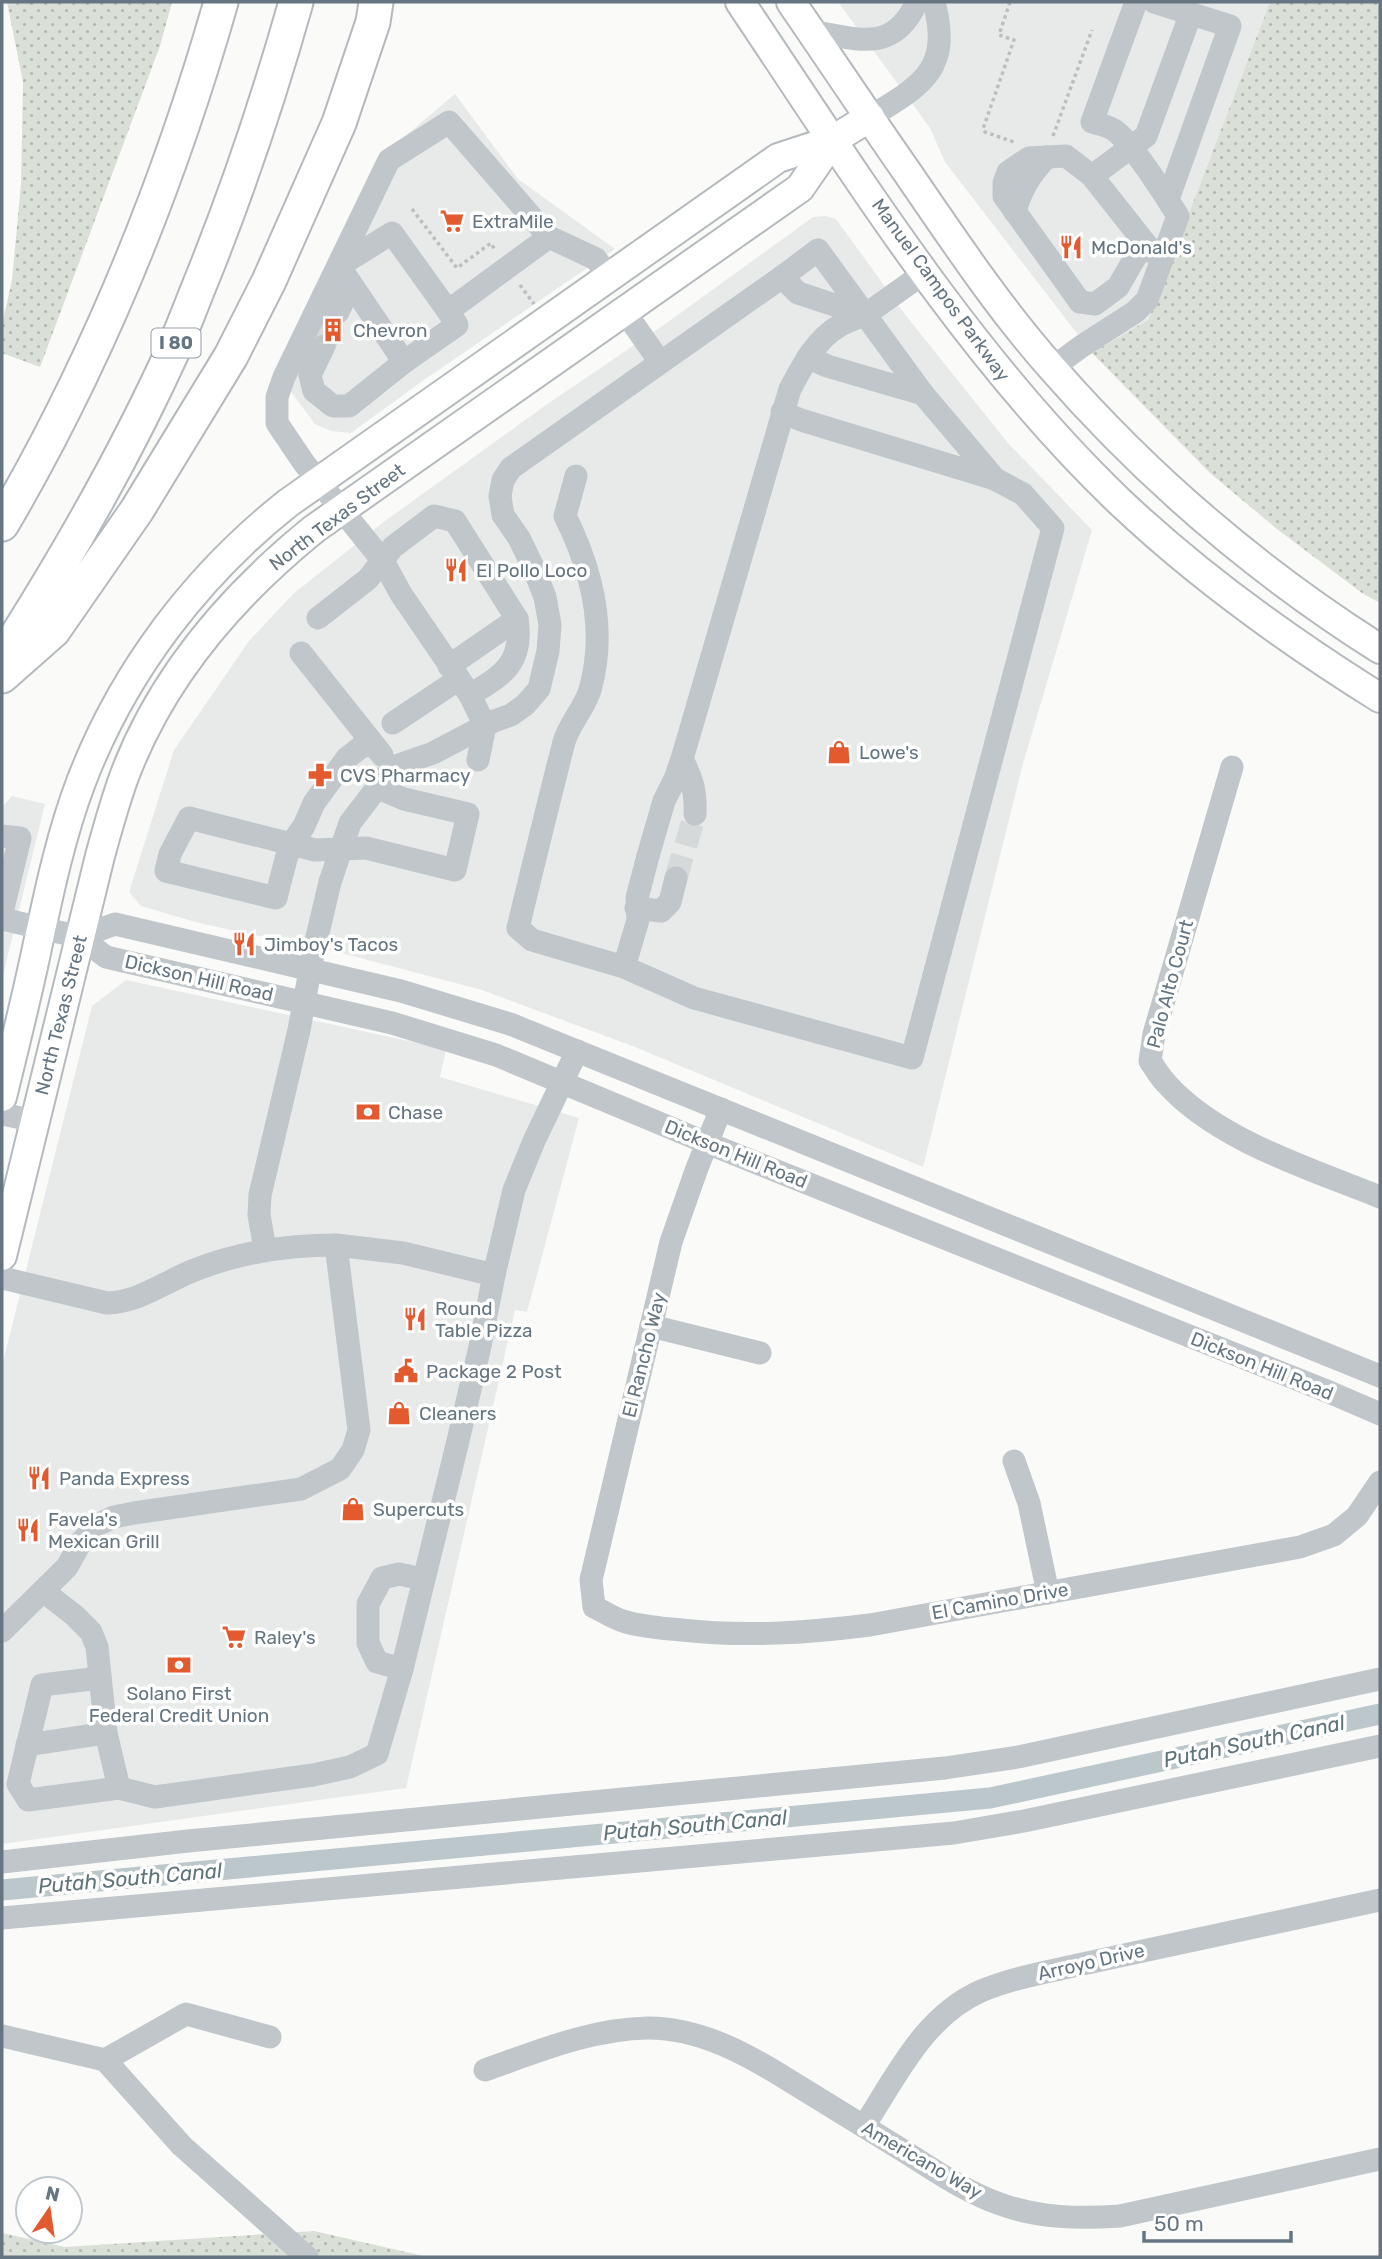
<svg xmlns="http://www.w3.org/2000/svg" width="1382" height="2259" font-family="Rubik,sans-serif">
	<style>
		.built { fill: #e8e9e9 }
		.grass { fill: url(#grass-dots) }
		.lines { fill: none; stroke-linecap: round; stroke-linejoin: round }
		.canal { stroke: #bcc7cc; stroke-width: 21 }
		.minor-tunnel { stroke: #d5d9da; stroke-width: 23; stroke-dasharray: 23 11; stroke-linecap: butt }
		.major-casing { stroke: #b5babe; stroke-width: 32 }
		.highway-casing { stroke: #b4b9bd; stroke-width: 37 }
		.path { stroke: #bbbfc2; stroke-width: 3.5; stroke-dasharray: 3.5 3.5; stroke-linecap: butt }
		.minor { stroke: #c1c6ca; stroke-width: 23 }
		.major { stroke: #fff; stroke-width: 28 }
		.highway { stroke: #fff; stroke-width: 33 }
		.labels { text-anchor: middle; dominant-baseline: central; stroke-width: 7; stroke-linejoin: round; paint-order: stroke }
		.shield { fill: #fff; stroke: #939ea8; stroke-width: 2 }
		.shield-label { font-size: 18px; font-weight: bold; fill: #657582 }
		.poi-label { font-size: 19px; fill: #657582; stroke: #fff; text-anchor: start }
		.street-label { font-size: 19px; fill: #657582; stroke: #fff }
		.water-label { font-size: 21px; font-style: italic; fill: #60747c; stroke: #fff }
	</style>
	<defs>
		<pattern id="grass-dots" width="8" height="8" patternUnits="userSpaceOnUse" patternTransform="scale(1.75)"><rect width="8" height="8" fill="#dadfd7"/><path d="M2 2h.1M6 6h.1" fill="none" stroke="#b4b9b4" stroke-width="1.8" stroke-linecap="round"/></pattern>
	</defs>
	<rect width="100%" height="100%" fill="#fafaf8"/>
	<g class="built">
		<path d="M 838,2 L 1270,2 L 1148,320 L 1092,353 L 945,162 L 930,128 Z"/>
		<path d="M 455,94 L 518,179 L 615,249 L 421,382 L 351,433 L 331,431 L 315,424 L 277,373 L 330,256 L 379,158 Z"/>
		<path d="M 826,216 L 836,219 L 907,317 L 1008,443 L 1092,530 L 1022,767 L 923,1167 L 635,1047 L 482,990 L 349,955 L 199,923 L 141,906 L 129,892 L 174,750 L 249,641 L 293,594 L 385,521 L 546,405 L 668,322 L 813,217 Z"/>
		<path d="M 12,796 L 45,804 L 2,979 L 2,807 Z"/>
		<path d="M 126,980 L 446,1049 L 440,1077 L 579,1118 L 527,1312 L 515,1310 L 406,1788 L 2,1844 L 2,1366 L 92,1006 Z"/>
	</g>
	<g class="grass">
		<path d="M 7,2 L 172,2 L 160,46 L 40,367 L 2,353 L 2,325 L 12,280 L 21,184 L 23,82 Z"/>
		<path d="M 1270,2 L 1380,2 L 1380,603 L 1362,593 L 1277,529 L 1210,473 L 1092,353 L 1148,320 Z"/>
		<path d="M 314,2231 L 428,2257 L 2,2257 L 2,2233 L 65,2247 Z"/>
	</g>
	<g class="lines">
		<path class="canal" d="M 2,1890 L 990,1798 L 1380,1714"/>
		<g class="minor-tunnel">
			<path d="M 324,346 L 338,312"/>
			<path d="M 676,878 L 695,814"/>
		</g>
		<g class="major-casing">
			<g id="major">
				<path d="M 740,2 C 856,175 968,356 1119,501 C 1199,577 1287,640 1380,698"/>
				<path d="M 791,2 C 830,59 868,116 907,172 C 953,239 998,307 1052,368 C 1148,478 1257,571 1380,649"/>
				<path d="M 2,1097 C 13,1052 24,1008 34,962 C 47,902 59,840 81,782 C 123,672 196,576 288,503 L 778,158 L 833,140 L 870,117"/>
				<path d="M 2,1256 L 100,856 C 108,827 116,797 127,769 C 165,673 235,593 314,529 L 800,188 L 833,140"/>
			</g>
		</g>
		<g class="highway-casing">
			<g id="highway">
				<path d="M 2,524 C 98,360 169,184 221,2"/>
				<path d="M 2,659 C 66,559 125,456 174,348 C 185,323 194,298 204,274 C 240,184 270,94 296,2"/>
				<path d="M 2,676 L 53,631 L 137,510 L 231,356 L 269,281 L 339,123 L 373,22 L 376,2"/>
			</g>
		</g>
		<g class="path">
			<path d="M 1010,2 L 999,35 L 1014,40 L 983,129 L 985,132 L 1014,142"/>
			<path d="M 1053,136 L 1092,30"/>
			<path d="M 412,209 L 457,268 L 491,243 L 495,250"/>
			<path d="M 520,285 L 534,304"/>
		</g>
		<g class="minor">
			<path d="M 1154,2 L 1230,26 L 1168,199"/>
			<path d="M 811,31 C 858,39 893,54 917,2"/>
			<path d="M 870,117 C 922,85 952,70 934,2"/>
			<path d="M 1092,176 L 1066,156 L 1029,158 L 1008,172 L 1004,183 L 1004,196 L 1080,302 L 1095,304 L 1118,287 L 1136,256 L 1147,246"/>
			<path d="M 1015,212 C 1020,191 1032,172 1047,157"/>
			<path d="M 1158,255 L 1152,252 L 1092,176 L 1146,136 L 1191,13"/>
			<path d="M 782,277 L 818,250 L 923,394 L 827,366 L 808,357"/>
			<path d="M 338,312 L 351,284"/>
			<path d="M 625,312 L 660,362"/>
			<path d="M 324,346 L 310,375 L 314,391 L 333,406 L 349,406 L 404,362 L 339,266 L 392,233 L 448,311 L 549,237"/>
			<path d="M 404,362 L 457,325 L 448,311"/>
			<path d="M 1052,368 L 1082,346 L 1135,312 L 1147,300 L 1178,216 C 1167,198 1130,140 1114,130 C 1108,126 1099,124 1092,122 L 1136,2"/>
			<path d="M 782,412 L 801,420 L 995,479 L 923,394"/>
			<path d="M 576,476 L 565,516 C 592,570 607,630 590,690 C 584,709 569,724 564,742 C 548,804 533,866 518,928 L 532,940 L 624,967 L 638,920 L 637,898 L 648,856 L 664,801 L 675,779 L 682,759 L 790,389 C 802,367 816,339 839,326 C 847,321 857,318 865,315"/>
			<path d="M 318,618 L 368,579 L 393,547 L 434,516 L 455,521 L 517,619 C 524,663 503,675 470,695"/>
			<path d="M 301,653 L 382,755"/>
			<path d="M 449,666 L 517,619"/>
			<path d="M 393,723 L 459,679"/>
			<path d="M 373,744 L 361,747 L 347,758 L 314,803 L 304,826 L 292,843 L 286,859 L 276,898 L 166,871 L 170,854 L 189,818 L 315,850 L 366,848 L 455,870 L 468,814 L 404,799 L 378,788"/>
			<path d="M 682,759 C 692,778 696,792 695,814"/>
			<path d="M 478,760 L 485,726 L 470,695 L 401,594 L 383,561 L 304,463 L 277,423 L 277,397 L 284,377 L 389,160 L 449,122 L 549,237 L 596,259 L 609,277"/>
			<path d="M 1232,767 L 1154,1034 L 1150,1061 C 1155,1068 1160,1077 1166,1083 C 1216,1140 1311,1169 1380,1197"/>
			<path d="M 2,836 L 20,838 L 2,912"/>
			<path d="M 636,908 L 661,911 L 670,902 L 676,878"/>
			<path d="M 2,919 L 80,937 L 106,957 L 392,1023 L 496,1055 L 707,1143 L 1329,1392 L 1380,1414"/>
			<path d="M 80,937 L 115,924 L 401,991 L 510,1024 L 1380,1376"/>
			<path d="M 624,967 L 694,998 L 912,1058 L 1053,528 L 1023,494 L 995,479"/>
			<path d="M 721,1109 L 697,1168 L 671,1242 L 591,1580 L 594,1607 C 603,1611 613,1618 623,1621 C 641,1627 662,1628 681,1630 C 745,1637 806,1633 870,1625 L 1300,1547 L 1334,1535 L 1357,1516 L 1380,1482"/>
			<path d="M 2,1114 L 35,1121"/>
			<path d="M 265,1249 L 259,1215 L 260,1195 L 299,1030 L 313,954 L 330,882 L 350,823 L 393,767 L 433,753 L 494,721 L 511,715 L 525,705 L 539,689 L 548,651 L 550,625 L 545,597 L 534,569 L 519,538 L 503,515 L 500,496 L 503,480 L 511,468 L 782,277 L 798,293 L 865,315 L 924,273"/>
			<path d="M 494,1275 L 514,1190 L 534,1141 L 577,1051"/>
			<path d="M 2,1278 L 107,1303 C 139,1302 163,1283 192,1271 C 239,1252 286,1245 336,1245 L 359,1430 L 353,1450 L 340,1469 L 301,1489 L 134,1513 L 114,1517 L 97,1525 L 81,1542 L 67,1567 L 2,1631"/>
			<path d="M 651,1326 L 760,1353"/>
			<path d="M 1014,1461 L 1029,1503 L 1048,1593"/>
			<path d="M 43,1591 L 74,1615 L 91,1632 L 97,1647 L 106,1733 L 119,1788 L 155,1797 L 313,1775 L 350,1767 L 377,1754 L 402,1669 L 457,1445 L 479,1351 L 494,1275 L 403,1253 L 336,1245"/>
			<path d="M 402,1669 L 377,1662 L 368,1643 L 368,1604 L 382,1578 L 399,1574 L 423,1579"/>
			<path d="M 100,1678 L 42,1685 L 18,1784 L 28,1800 L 119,1788"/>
			<path d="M 27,1745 L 106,1733"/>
			<path d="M 2,1862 L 188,1841 L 945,1768 L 1018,1757 L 1380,1679"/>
			<path d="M 2,1918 L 954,1833 L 1024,1821 L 1380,1746"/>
			<path d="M 2,2036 L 105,2060 L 182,2146 L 307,2257"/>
			<path d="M 105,2060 L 186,2014 L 270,2037"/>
			<path d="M 485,2070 C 539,2051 591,2029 648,2028 C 700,2028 747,2054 790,2081 C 829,2105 868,2129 907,2153 C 937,2172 966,2192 1000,2204 C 1039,2218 1079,2219 1120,2216 L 1380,2159"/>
			<path d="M 864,2126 C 896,2077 924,2016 981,1991 C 1007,1980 1036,1974 1064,1968 L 1380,1900"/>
		</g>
		<use href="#major" class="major"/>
		<use href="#highway" class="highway"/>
	</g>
	<defs>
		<g id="supermarket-bare" transform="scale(1.89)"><path d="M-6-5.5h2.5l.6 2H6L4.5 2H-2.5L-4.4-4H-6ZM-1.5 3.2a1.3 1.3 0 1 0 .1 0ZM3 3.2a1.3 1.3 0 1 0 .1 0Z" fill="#e35a2e" stroke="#fff" stroke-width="2.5" paint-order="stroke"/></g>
		<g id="restaurant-bare" transform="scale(1.89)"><path d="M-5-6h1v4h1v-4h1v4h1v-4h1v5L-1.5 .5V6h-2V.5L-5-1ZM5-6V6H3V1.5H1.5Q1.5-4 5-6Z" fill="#e35a2e" stroke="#fff" stroke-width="2.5" paint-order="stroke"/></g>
		<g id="building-bare" transform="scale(1.89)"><path d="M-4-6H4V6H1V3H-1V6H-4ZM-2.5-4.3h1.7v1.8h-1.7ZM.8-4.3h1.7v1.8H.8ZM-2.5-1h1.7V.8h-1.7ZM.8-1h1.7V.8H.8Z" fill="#e35a2e" stroke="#fff" stroke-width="2.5" paint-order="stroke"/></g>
		<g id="shop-bare" transform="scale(1.89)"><path d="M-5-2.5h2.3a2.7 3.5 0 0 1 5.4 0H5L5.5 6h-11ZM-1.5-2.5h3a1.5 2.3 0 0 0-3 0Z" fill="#e35a2e" stroke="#fff" stroke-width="2.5" paint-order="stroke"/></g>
		<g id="pharmacy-bare" transform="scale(1.89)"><path d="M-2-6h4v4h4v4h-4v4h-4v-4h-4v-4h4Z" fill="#e35a2e" stroke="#fff" stroke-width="2.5" paint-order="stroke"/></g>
		<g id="bank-bare" transform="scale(1.89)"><path d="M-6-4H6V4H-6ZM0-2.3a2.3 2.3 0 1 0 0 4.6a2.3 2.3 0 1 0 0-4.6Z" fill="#e35a2e" stroke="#fff" stroke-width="2.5" paint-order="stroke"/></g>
		<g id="civic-bare" transform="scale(1.89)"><path d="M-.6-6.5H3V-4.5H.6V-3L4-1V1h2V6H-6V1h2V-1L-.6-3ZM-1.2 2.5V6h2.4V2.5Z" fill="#e35a2e" stroke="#fff" stroke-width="2.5" paint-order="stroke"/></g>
	</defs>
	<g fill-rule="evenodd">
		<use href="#supermarket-bare" x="452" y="221"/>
		<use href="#restaurant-bare" x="1071" y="247"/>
		<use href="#building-bare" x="333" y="330"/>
		<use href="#restaurant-bare" x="456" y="570"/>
		<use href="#shop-bare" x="839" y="752"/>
		<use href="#pharmacy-bare" x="320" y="775"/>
		<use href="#restaurant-bare" x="244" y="944"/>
		<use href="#bank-bare" x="368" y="1112"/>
		<use href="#restaurant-bare" x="415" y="1319"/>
		<use href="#civic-bare" x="406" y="1371"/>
		<use href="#shop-bare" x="399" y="1413"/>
		<use href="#restaurant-bare" x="39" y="1478"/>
		<use href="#shop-bare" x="353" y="1509"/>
		<use href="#restaurant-bare" x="28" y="1530"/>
		<use href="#supermarket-bare" x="234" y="1637"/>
		<use href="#bank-bare" x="179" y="1665"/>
	</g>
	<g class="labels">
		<rect class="shield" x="151.5" y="328.5" width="49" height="29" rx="5"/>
		<g class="shield-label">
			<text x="176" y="343">I 80</text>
		</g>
		<g class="poi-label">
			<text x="472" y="221">ExtraMile</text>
			<text x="1091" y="247">McDonald's</text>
			<text x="353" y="330">Chevron</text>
			<text x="476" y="570">El Pollo Loco</text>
			<text x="859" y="752">Lowe's</text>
			<text x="340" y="775">CVS Pharmacy</text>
			<text x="264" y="944">Jimboy's Tacos</text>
			<text x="388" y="1112">Chase</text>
			<text x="435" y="1308">Round<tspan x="435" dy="22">Table Pizza</tspan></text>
			<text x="426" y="1371">Package 2 Post</text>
			<text x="419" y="1413">Cleaners</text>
			<text x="59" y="1478">Panda Express</text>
			<text x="373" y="1509">Supercuts</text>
			<text x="48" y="1519">Favela's<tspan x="48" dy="22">Mexican Grill</tspan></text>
			<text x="254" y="1637">Raley's</text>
			<text x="179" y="1693" text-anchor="middle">Solano First<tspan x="179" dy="22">Federal Credit Union</tspan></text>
		</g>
		<g class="street-label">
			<text transform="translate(941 290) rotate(54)">Manuel Campos Parkway</text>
			<text transform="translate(337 517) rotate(-37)">North Texas Street</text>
			<text transform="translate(199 978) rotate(13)">Dickson Hill Road</text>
			<text transform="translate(1170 984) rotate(-75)">Palo Alto Court</text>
			<text transform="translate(61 1015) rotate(-76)">North Texas Street</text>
			<text transform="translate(736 1154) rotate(22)">Dickson Hill Road</text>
			<text transform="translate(644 1355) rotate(-76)">El Rancho Way</text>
			<text transform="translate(1262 1366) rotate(22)">Dickson Hill Road</text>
			<text transform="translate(1000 1601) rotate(-10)">El Camino Drive</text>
			<text transform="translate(1091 1962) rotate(-13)">Arroyo Drive</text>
			<text transform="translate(922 2160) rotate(30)">Americano Way</text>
		</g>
		<g class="water-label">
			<text transform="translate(1254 1741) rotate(-12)">Putah South Canal</text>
			<text transform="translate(695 1825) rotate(-5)">Putah South Canal</text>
			<text transform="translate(130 1878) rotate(-5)">Putah South Canal</text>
		</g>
	</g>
	<rect width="1382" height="2259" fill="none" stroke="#657582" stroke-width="7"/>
	<g transform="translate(49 2210) rotate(13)"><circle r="33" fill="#ffffff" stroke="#c1c8cd" stroke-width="2"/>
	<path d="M0-5L12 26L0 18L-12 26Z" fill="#e35a2e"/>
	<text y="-10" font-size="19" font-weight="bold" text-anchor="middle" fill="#657582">N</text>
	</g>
	<path d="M1144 2231v10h147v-10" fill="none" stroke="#657582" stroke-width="3.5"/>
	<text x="1154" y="2231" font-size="21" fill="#657582" stroke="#ffffff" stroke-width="5" paint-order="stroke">50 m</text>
</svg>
